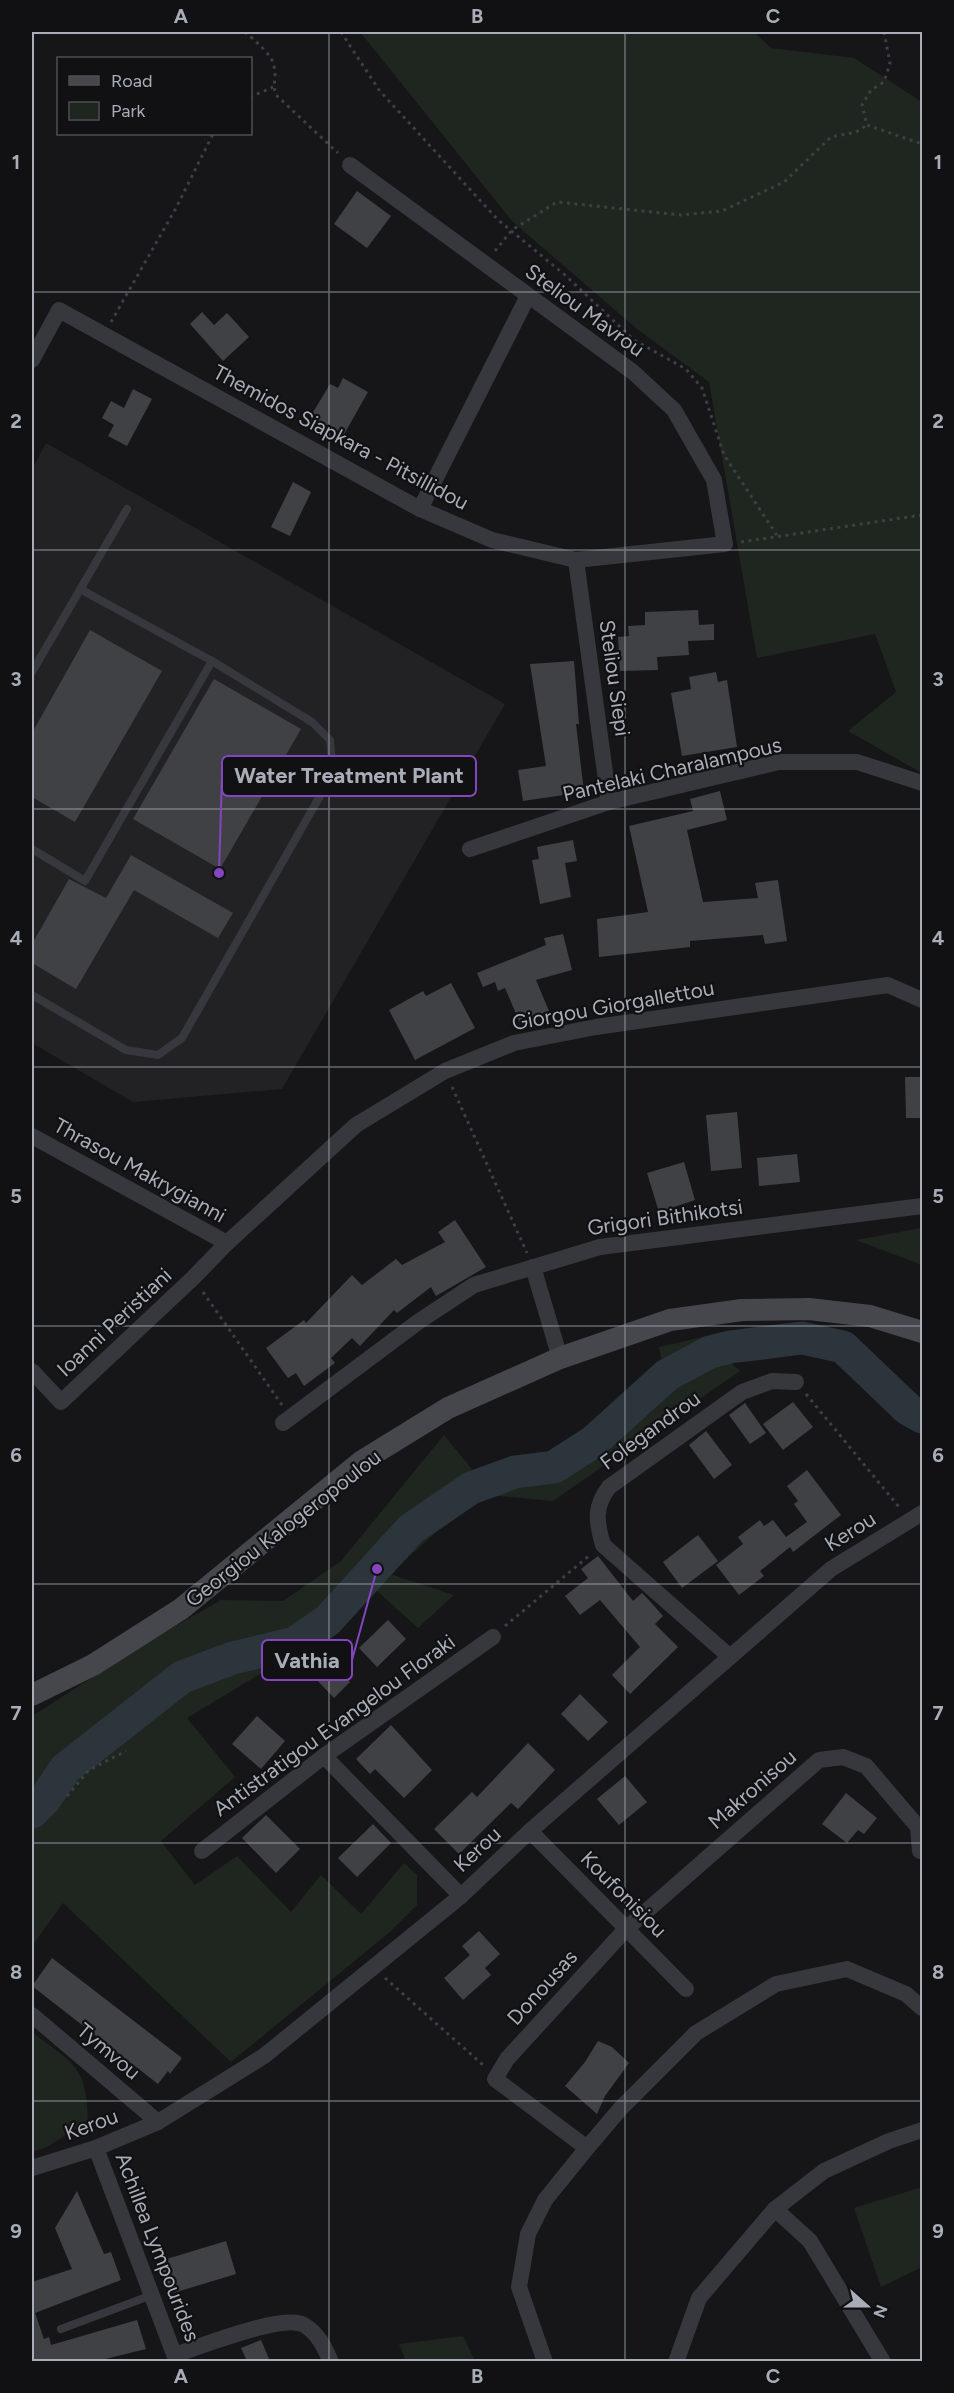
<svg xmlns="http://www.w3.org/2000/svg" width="954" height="2393" font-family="Figtree,sans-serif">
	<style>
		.built { fill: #222225 }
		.green { fill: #1e261f }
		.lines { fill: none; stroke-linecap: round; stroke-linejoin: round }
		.river { stroke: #2c353c; stroke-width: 33 }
		.building { fill: #404145 }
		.path { stroke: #3d3f44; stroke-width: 3; stroke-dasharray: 3 4.5; stroke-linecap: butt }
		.lane { stroke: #37383d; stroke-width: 8 }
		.street { stroke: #37383d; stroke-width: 16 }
		.secondary { stroke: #45474d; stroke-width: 22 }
		.grid { fill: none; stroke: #a8adb8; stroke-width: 1.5; stroke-opacity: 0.55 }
		.labels { text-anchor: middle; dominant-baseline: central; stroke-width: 4.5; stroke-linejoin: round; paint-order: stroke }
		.street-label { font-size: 21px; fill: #a8adb8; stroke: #111113 }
		.leader { fill: none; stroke: #8446be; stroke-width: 2 }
		.callout-dot { fill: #8446be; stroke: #111113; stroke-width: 2 }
		.callout { fill: #111113; stroke: #8446be; stroke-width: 2 }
		.callout-label { font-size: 22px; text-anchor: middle; font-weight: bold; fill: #a8adb8 }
		.neatline { fill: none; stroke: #a8adb8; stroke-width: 2 }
		.grid-label { font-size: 20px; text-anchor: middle; font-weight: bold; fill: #a8adb8 }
	</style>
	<rect width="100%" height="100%" fill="#161618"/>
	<path class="built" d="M 46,443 L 505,704 L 282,1089 L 133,1102 L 32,1043 L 32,469 Z"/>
	<g class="green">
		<path d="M 360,32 L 754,32 L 771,48 L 854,58 L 922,102 L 922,773 L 848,731 L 896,692 L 875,634 L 757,658 L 709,382 L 637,329 L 512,221 Z"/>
		<path d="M 922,1228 L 922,1265 L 856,1240 Z"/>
		<path d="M 703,1337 L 740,1371 L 553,1501 L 478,1494 L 390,1574 L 454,1595 L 418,1628 L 377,1591 L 333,1636 L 277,1664 L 187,1718 L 235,1777 L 161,1841 L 195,1885 L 237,1856 L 291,1912 L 321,1875 L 361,1914 L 404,1863 L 417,1875 L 417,1905 L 390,1932 L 231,2062 L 63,1903 L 32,1946 L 32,1716 L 156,1637 L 221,1600 L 283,1601 L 341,1561 L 444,1435 L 475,1473 L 553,1451 L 667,1388 L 659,1347 Z"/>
		<path d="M 32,2032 C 73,2064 87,2065 88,2121 L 47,2147 L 32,2152 Z"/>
		<path d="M 922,2187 L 922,2267 L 881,2287 L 854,2208 Z"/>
		<path d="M 463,2336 L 475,2361 L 406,2361 L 399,2344 Z"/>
	</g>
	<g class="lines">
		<path class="river" d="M 32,1812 L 45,1799 L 65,1769 L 182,1677 L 233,1658 L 295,1643 L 328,1620 L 411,1529 L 471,1488 L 515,1472 L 554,1467 L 593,1442 L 667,1375 L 710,1352 L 730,1347 L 802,1338 L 843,1347 L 908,1409 L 922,1417"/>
	</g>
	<g class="building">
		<path d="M 357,191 L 391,216 L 367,248 L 334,224 Z"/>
		<path d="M 202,312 L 214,325 L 227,313 L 249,337 L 223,361 L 190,324 Z"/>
		<path d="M 343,378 L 368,392 L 342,438 L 309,419 L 330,384 L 338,388 Z"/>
		<path d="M 133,389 L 152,399 L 127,446 L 108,436 L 114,425 L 102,418 L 111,401 L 124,408 Z"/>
		<path d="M 293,482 L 311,492 L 290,536 L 271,527 Z"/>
		<path d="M 698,610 L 699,625 L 714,624 L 714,640 L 688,641 L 689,655 L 657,657 L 658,670 L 620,671 L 618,637 L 629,636 L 628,626 L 645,625 L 645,612 Z"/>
		<path d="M 90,630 L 162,671 L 75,822 L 32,797 L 32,733 Z"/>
		<path d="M 574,661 L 579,724 L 576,724 L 584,792 L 523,801 L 518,770 L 546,766 L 530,664 Z"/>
		<path d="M 716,672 L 718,682 L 727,680 L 737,747 L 682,756 L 671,693 L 691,689 L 689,677 Z"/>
		<path d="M 214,679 L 301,729 L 220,869 L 133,819 Z"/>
		<path d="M 720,791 L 727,820 L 687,830 L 703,902 L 758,898 L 755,883 L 778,880 L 787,941 L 765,944 L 763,935 L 690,941 L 690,947 L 599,957 L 597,919 L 648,912 L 629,826 L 693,811 L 690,799 Z"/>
		<path d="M 573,840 L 577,861 L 565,863 L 571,897 L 540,904 L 532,860 L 539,859 L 537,847 Z"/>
		<path d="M 131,855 L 233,913 L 218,938 L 134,890 L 76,989 L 32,963 L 32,944 L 69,879 L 106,898 Z"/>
		<path d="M 563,934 L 572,970 L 536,980 L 549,1011 L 520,1023 L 505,988 L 498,991 L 495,982 L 483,987 L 477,973 L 546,945 L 544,938 Z"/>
		<path d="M 451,983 L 475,1028 L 415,1060 L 389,1010 L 423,991 L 426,996 Z"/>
		<path d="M 905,1077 L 922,1077 L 922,1118 L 906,1118 Z"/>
		<path d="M 737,1112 L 742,1168 L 711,1171 L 706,1115 Z"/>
		<path d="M 797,1154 L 800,1182 L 759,1186 L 757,1158 Z"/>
		<path d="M 684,1162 L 695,1200 L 659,1212 L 647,1173 Z"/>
		<path d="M 455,1220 L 486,1267 L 436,1296 L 431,1287 L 397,1313 L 394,1310 L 360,1346 L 352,1338 L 331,1358 L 335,1363 L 304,1386 L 296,1373 L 288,1378 L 266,1348 L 304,1320 L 306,1323 L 352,1275 L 362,1285 L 396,1259 L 402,1265 L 445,1242 L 438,1232 Z"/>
		<path d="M 793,1402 L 813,1427 L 783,1450 L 763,1424 Z"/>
		<path d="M 745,1403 L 766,1433 L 750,1444 L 729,1415 Z"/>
		<path d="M 706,1431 L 732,1465 L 714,1479 L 689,1445 Z"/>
		<path d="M 807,1470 L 841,1515 L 793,1552 L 790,1547 L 760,1571 L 764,1576 L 739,1595 L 716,1565 L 743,1544 L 738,1537 L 760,1520 L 764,1526 L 773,1520 L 786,1537 L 807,1522 L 794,1504 L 798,1501 L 787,1486 Z"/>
		<path d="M 698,1535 L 718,1561 L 682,1588 L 663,1562 Z"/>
		<path d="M 598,1556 L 633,1601 L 642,1593 L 647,1598 L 663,1616 L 655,1624 L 678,1647 L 630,1694 L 612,1675 L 640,1647 L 600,1600 L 580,1615 L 565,1596 L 588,1578 L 581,1569 Z"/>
		<path d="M 388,1620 L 406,1639 L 377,1667 L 359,1648 Z"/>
		<path d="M 326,1657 L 350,1682 L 334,1698 L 310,1673 Z"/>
		<path d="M 580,1694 L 608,1722 L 588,1741 L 561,1714 Z"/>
		<path d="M 257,1716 L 285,1741 L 261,1769 L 232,1744 Z"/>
		<path d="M 391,1725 L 432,1770 L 404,1798 L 375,1769 L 370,1774 L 356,1759 Z"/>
		<path d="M 528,1743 L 555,1770 L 518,1809 L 511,1803 L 459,1854 L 434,1829 L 472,1792 L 477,1797 Z"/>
		<path d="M 625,1776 L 647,1802 L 619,1825 L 597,1799 Z"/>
		<path d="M 846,1793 L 877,1818 L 864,1834 L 858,1830 L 847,1843 L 822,1824 Z"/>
		<path d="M 266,1815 L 300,1849 L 276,1873 L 242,1838 Z"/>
		<path d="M 373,1824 L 391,1843 L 357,1877 L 338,1858 Z"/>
		<path d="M 479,1931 L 500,1954 L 485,1968 L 491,1975 L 463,2000 L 444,1978 L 470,1955 L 462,1946 Z"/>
		<path d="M 52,1958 L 182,2058 L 170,2074 L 168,2071 L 158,2084 L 32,1986 Z"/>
		<path d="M 598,2041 L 612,2047 L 629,2063 L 605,2096 L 597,2114 L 565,2086 L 585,2062 Z"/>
		<path d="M 77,2191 L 104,2254 L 111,2252 L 121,2280 L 35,2313 L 44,2339 L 49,2337 L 51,2345 L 137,2320 L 146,2349 L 97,2361 L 32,2361 L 32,2282 L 72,2269 L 55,2228 Z"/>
		<path d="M 226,2241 L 236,2274 L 170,2294 L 160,2261 Z"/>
		<path d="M 261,2340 L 270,2361 L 247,2361 L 241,2348 Z"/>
	</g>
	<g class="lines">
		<g class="path">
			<path d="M 245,32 C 254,40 272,54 274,66 C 277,77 272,84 276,95 L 338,153"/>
			<path d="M 341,32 L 379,90 L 498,220 L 565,275 L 634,340 L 686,369 L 702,388 L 724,455 L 778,537"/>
			<path d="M 884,32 L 890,63 L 884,82 L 871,90 L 862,105 L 867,125 L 922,144"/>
			<path d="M 250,97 L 273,87"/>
			<path d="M 495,251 L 512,230 L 557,202 L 681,215 L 722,211 L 784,182 L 831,137 L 856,132 L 867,125"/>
			<path d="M 111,322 L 176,208 L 213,134"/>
			<path d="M 741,542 L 922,515"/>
			<path d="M 452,1087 L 527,1253"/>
			<path d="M 203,1292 L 282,1405"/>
			<path d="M 806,1394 L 899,1507"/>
			<path d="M 505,1626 L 590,1555"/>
			<path d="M 67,1796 L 89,1770 L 126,1751"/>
			<path d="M 385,1978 L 483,2065"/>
		</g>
		<g class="lane">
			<path d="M 32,672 L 127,509"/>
			<path d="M 32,849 L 85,881 L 212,661"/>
			<path d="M 32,995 L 126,1050 L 158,1055 L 182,1038 L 320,796 L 332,764 L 330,740 L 312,722 L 212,661 L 80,589"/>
			<path d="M 61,2329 L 152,2295"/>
		</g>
		<g class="street">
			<path d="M 32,360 L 59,310 L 420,509 L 492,540 L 576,560 L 725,544 L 714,480 L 674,410 L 633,372 L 350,165"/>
			<path d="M 420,509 L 528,296"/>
			<path d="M 576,560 L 609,802"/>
			<path d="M 470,849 L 609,802 L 779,762 L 857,762 L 922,783"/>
			<path d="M 32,1136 L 227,1243"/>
			<path d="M 533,1267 L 560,1358"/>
			<path d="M 32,1371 L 61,1402 L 193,1278 L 227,1243 L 356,1125 L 445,1071 L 514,1043 L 596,1027 L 888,985 L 922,1000"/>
			<path d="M 283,1423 L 418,1322 L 474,1285 L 600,1247 L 922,1206"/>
			<path d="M 729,1656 L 603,1545 C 596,1521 594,1507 609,1487 L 742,1392 L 772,1381 L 796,1382"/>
			<path d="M 324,1756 L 461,1896"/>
			<path d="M 530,1831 L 686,1989"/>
			<path d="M 202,1851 L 324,1756 L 493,1637"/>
			<path d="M 32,2015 L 158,2122"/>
			<path d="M 96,2148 L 177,2362"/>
			<path d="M 587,2148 L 495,2079 L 507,2059 L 626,1929 L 819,1760 L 843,1757 L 866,1766 L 918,1827 L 920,1851"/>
			<path d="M 32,2168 L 96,2148 L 158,2122 L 264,2056 L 461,1896 L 530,1831 L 831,1569 L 922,1513"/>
			<path d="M 775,2209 L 810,2241 L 883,2362"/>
			<path d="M 175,2355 C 199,2347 284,2313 304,2325 C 318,2333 325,2348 331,2362"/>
			<path d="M 545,2362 L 519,2287 L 528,2234 L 545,2200 L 587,2148 L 621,2108 L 696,2033 L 776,1984 L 847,1969 L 906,1994 L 922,2008"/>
			<path d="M 676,2362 L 699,2298 L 775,2209 L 824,2171 L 889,2141 L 922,2130"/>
		</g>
		<path class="secondary" d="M 32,1695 L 93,1665 L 181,1609 L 362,1461 L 448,1408 L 560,1358 L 670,1320 L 742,1310 L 809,1309 L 870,1316 L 922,1332"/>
	</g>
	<path class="grid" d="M 329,32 L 329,2362M 625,32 L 625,2362M 32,292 L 922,292M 32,550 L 922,550M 32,809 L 922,809M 32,1067 L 922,1067M 32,1326 L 922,1326M 32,1584 L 922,1584M 32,1843 L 922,1843M 32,2101 L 922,2101"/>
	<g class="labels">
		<g class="street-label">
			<text transform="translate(585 310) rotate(36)">Steliou Mavrou</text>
			<text transform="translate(341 437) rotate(28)">Themidos Siapkara - Pitsillidou</text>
			<text transform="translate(615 678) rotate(82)">Steliou Siepi</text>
			<text transform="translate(672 769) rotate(-13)">Pantelaki Charalampous</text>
			<text transform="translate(613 1005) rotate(-10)">Giorgou Giorgallettou</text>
			<text transform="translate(140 1170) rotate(29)">Thrasou Makrygianni</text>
			<text transform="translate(665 1217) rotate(-8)">Grigori Bithikotsi</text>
			<text transform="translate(114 1322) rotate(-43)">Ioanni Peristiani</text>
			<text transform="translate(650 1430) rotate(-36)">Folegandrou</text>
			<text transform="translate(283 1528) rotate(-38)">Georgiou Kalogeropoulou</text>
			<text transform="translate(850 1531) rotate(-32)">Kerou</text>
			<text transform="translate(334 1725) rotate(-36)">Antistratigou Evangelou Floraki</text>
			<text transform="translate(752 1789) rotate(-41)">Makronisou</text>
			<text transform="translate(477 1849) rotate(-43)">Kerou</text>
			<text transform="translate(624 1894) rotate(45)">Koufonisiou</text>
			<text transform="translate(542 1987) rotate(-48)">Donousas</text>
			<text transform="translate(109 2051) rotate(40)">Tymvou</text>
			<text transform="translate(91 2124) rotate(-20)">Kerou</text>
			<text transform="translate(158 2247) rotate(69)">Achillea Lympourides</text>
		</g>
	</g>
	<path class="leader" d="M219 873L222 776M377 1569L352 1660"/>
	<g class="callout-dot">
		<circle cx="219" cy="873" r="6"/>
		<circle cx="377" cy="1569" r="6"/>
	</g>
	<g class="callout">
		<rect x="222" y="756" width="254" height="40" rx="6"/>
		<rect x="262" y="1640" width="90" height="40" rx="6"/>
	</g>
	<g class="callout-label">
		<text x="349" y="783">Water Treatment Plant</text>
		<text x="307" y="1668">Vathia</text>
	</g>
	<rect width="954" height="2393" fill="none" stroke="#111113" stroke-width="66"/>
	<rect x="57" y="57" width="195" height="78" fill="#111113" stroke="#4d4f55" stroke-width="1.5"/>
	<rect x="69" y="76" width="30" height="9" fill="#45474d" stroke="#4d4f55" stroke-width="1.5"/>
	<text x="111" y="87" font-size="18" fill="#a8adb8">Road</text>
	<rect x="69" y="102" width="30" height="18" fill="#1e261f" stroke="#4d4f55" stroke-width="1.5"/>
	<text x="111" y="117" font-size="18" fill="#a8adb8">Park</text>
	<g transform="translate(867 2306) rotate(111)" stroke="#111113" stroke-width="4.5" paint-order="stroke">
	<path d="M0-4.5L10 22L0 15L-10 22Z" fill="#a8adb8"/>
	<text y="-9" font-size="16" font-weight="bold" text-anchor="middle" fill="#a8adb8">N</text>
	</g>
	<rect x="33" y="33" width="888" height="2327" class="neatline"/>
	<g class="grid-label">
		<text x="181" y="23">A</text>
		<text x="477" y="23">B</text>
		<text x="773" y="23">C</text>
		<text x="16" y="169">1</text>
		<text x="938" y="169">1</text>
		<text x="16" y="428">2</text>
		<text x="938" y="428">2</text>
		<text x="16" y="686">3</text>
		<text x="938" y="686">3</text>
		<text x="16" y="945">4</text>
		<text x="938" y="945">4</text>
		<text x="16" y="1203">5</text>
		<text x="938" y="1203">5</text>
		<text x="16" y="1462">6</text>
		<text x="938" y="1462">6</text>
		<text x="16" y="1720">7</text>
		<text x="938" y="1720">7</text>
		<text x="16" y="1979">8</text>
		<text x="938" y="1979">8</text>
		<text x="16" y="2238">9</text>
		<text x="938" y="2238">9</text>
		<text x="181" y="2383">A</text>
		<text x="477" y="2383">B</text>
		<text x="773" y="2383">C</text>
	</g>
</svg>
